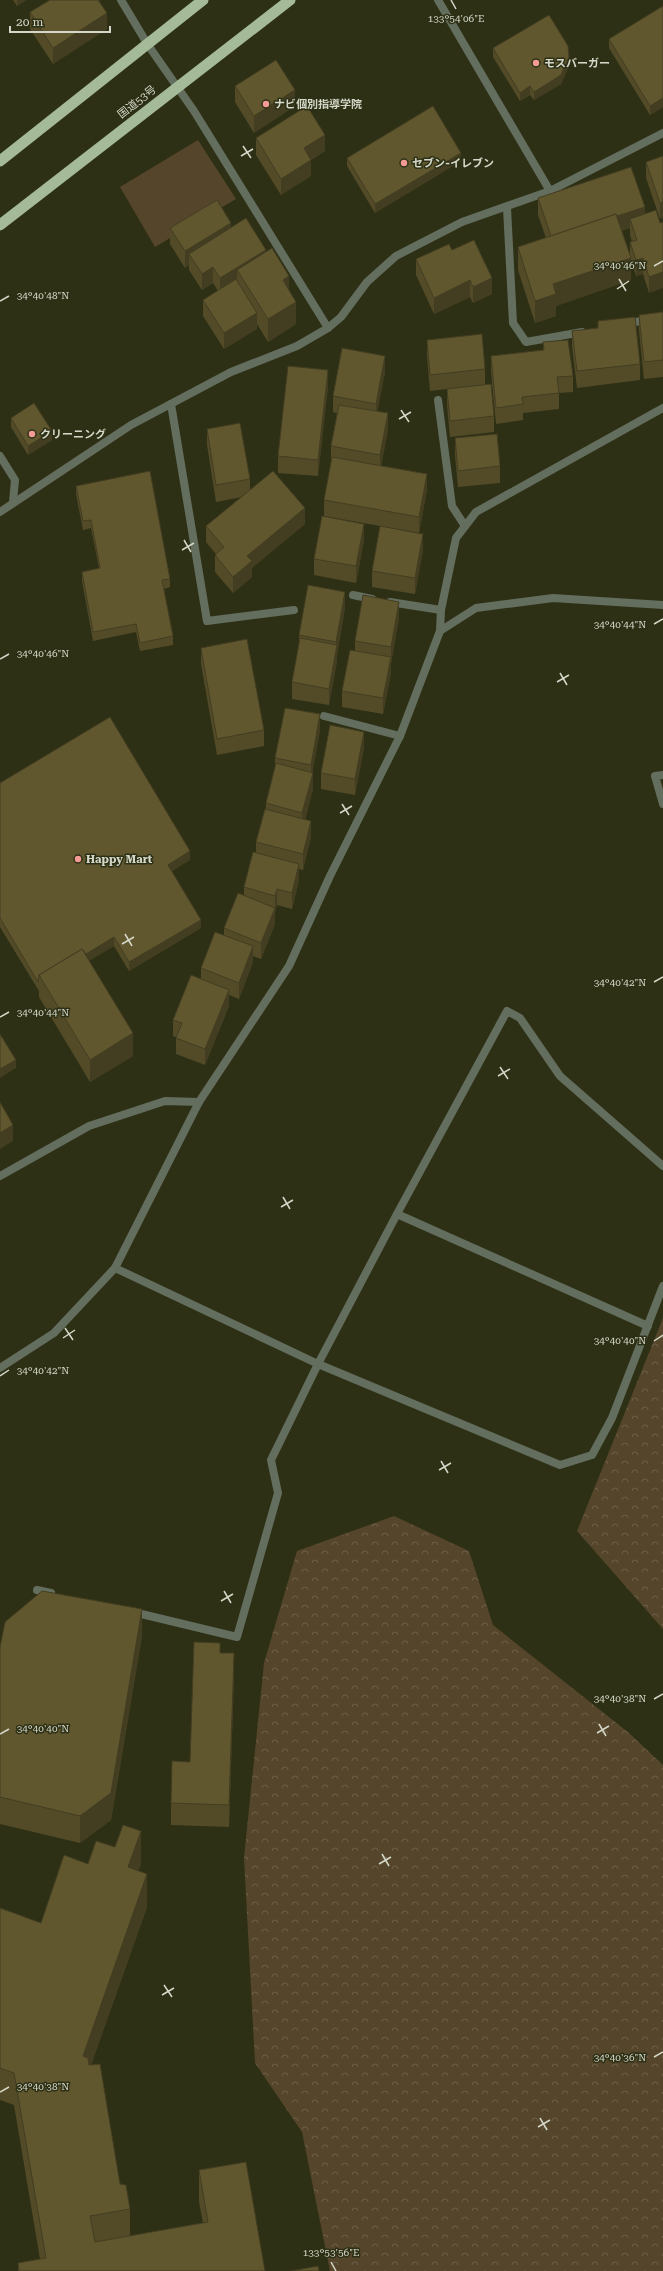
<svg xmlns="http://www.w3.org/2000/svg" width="663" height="2271" font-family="'Roboto Serif','Noto Sans JP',serif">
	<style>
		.green { fill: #55452b }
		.forest { fill: url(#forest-crowns) }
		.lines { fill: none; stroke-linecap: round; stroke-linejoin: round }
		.service { stroke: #646e5f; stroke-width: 8 }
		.minor { stroke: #646e5f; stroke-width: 8 }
		.trunk { stroke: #a4ba98; stroke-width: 11 }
		.wall { fill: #534b28; fill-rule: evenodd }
		.shaded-wall { fill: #433d21 }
		.building { fill: #60572f; stroke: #433d21 }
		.ticks { fill: none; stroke: #d5d8c8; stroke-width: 1.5 }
		.poi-dot { fill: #f59b96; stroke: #2d3015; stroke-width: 1.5 }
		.labels { text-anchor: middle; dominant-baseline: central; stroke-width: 3; stroke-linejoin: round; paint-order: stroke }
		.poi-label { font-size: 11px; font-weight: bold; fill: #d5d8c8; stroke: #2d3015; text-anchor: start }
		.street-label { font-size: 11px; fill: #d5d8c8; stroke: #2d3015 }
		.ticks-label { font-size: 10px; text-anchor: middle; fill: #d5d8c8; stroke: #2d3015; stroke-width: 3; stroke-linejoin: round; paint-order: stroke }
	</style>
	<defs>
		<pattern id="forest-crowns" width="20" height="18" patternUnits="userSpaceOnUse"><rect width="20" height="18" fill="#55452b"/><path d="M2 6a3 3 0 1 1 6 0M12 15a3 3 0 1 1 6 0" fill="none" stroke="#6d5f48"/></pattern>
	</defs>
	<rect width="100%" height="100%" fill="#2d3015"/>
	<path class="green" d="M 198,140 L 236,199 L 155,247 L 120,187 Z"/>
	<g class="forest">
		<path d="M 663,1318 L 663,1629 L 577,1531 Z"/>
		<path d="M 394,1516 L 469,1551 L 493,1625 L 629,1733 L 663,1765 L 663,2271 L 330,2271 L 302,2132 L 255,2063 L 244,1858 L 264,1663 L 297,1551 Z"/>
	</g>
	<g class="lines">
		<path class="service" d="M 0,456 L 15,480 L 13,502"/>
		<g class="minor">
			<path d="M 121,0 L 148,45 L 194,111 L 328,328"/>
			<path d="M 438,0 L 550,191"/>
			<path d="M 507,208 L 513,323 L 526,342 L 582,332"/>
			<path d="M 625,324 L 663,317"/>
			<path d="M 438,400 L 452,506 L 465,526"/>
			<path d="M 171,404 L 207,621 L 294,610"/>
			<path d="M 0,512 L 131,425 L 231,372 L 297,346 L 328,328 L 341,317 L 367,282 L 396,256 L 462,222 L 550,191 L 663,133"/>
			<path d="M 353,595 L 372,599"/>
			<path d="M 390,602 L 441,610"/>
			<path d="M 440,631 L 476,608 L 553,598 L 663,605"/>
			<path d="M 324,716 L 400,736"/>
			<path d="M 663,775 L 655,776 L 663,804"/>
			<path d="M 0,1176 L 89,1126 L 165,1101 L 199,1102"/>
			<path d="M 397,1214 L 648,1326"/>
			<path d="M 115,1268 L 318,1364 L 560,1465 L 592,1455 L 612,1418 L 663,1286"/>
			<path d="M 0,1368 L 54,1333 L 115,1268 L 199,1102 L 289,966 L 330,876 L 400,736 L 440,631 L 441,610 L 456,538 L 476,512 L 663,408"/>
			<path d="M 37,1590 L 51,1593"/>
			<path d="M 133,1612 L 237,1637 L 278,1493 L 271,1460 L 318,1364 L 397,1214 L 507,1011 L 520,1018 L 560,1076 L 663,1166"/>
		</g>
		<g class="trunk">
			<path d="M 0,161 L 203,0"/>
			<path d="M 0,225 L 290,0"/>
		</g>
	</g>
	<g class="wall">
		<path d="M 13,0 L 26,0 L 17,6 Z"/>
		<path d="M 101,0 L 99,1 L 107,29 L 53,64 L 30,29 L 30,12 Z"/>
		<path d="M 663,6 L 663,107 L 650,115 L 609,48 L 609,39 Z"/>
		<path d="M 493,48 L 569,66 L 561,84 L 534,100 L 530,95 L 520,101 L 493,57 Z"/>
		<path d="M 235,86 L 295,106 L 254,133 L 235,102 Z"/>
		<path d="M 256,138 L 325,151 L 311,160 L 311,176 L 281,195 L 256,155 Z"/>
		<path d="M 663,156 L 660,219 L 646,178 L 646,162 Z"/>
		<path d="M 347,158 L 461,161 L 375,213 L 347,166 Z"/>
		<path d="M 538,198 L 645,214 L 660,223 L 649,293 L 643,274 L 636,276 L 631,260 L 631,280 L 556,306 L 556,316 L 535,323 L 518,270 L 518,247 L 546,238 L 538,215 ZM 630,228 L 630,235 L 632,242 L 630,242 L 630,257 L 621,231 Z"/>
		<path d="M 231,227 L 266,252 L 289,291 L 296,324 L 268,342 L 257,324 L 257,329 L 224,349 L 203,316 L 203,300 L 218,291 L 213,283 L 202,290 L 189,270 L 189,265 L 185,268 L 170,244 L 170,228 Z"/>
		<path d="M 452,250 L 492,294 L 473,303 L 470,297 L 434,314 L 416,275 L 416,259 Z"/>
		<path d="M 663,312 L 663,377 L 644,379 L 639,331 L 639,315 Z"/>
		<path d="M 598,321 L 640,364 L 640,380 L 577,388 L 572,347 L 572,331 L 598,328 Z"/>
		<path d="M 427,340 L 485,369 L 485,384 L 494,416 L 494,432 L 450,437 L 447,405 L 447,389 L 430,391 L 427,357 Z"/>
		<path d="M 543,342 L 573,376 L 573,392 L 559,393 L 559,409 L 523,413 L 523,420 L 496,424 L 491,372 L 491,356 L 543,350 Z"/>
		<path d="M 385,372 L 377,412 L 388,430 L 381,466 L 427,490 L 419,533 L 324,516 L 324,500 L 331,461 L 331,446 L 337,413 L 333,412 L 333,396 Z"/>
		<path d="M 328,386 L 318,476 L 278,473 L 278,456 Z"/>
		<path d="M 11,418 L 52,440 L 28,455 L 11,427 Z"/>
		<path d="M 207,429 L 250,479 L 250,490 L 305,524 L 252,568 L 252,577 L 233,593 L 215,572 L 215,555 L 216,554 L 206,542 L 206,526 L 242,497 L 216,502 L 207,445 Z"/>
		<path d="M 455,438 L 500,466 L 500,483 L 458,487 L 455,455 Z"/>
		<path d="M 76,486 L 170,579 L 170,587 L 164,589 L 173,636 L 173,645 L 140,651 L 136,632 L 93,641 L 82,581 L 82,572 L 99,568 L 91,528 L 83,530 L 76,494 Z"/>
		<path d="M 364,540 L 356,583 L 314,575 L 314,559 Z"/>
		<path d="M 423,550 L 415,594 L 372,587 L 372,571 Z"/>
		<path d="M 345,608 L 337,655 L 337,661 L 329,705 L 292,699 L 292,682 L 299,644 L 299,635 Z"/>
		<path d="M 399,618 L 391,664 L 391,673 L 383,714 L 342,707 L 342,691 L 355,650 L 355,641 Z"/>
		<path d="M 201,648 L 264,730 L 264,746 L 217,755 L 201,664 Z"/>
		<path d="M 320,730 L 312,773 L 313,789 L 305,820 L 311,837 L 303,870 L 299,869 L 299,880 L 292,909 L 277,905 L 275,912 L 275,924 L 261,959 L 253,956 L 253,962 L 239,999 L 229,995 L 229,1006 L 205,1065 L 176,1054 L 176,1037 L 173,1036 L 173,1020 L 201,979 L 201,968 L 224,935 L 224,928 L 244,895 L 244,887 L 256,853 L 256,842 L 266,810 L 266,803 L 275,767 L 275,758 Z"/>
		<path d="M 364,748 L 355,795 L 321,789 L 321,773 Z"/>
		<path d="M 0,783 L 190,860 L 172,871 L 201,928 L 129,971 L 114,946 L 89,960 L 133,1056 L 90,1082 L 39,997 L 39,991 L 0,927 Z"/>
		<path d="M 142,1636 L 111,1820 L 80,1843 L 0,1824 L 0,1647 Z"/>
		<path d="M 220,1653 L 234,1675 L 229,1827 L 171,1825 L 171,1803 L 190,1762 Z"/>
		<path d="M 88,1864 L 141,1864 L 138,1871 L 147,1907 L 91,2065 L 120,2184 L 130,2209 L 130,2236 L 203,2223 L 199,2202 L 199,2170 L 265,2271 L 18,2271 L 18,2263 L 40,2259 L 14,2105 L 0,2100 L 0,1908 L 41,1923 Z"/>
	</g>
	<g class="shaded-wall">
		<path d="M 17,0 L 26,0 L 17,6 Z"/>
		<path d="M 107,13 L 107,29 L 53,64 L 53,48 Z"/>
		<path d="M 569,57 L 569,66 L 561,84 L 534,100 L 534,92 Z"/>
		<path d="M 530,86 L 530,95 L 520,101 L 520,93 Z"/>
		<path d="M 295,90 L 295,106 L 254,133 L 254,116 Z"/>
		<path d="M 663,98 L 663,107 L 650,115 L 650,106 Z"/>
		<path d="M 325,135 L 325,151 L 304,164 L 304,148 Z"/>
		<path d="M 461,153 L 461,161 L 375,213 L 375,204 Z"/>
		<path d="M 311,160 L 311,176 L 281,195 L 281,179 Z"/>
		<path d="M 663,202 L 663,218 L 660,219 L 660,203 Z"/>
		<path d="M 645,207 L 645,223 L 630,219 L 630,228 L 551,254 L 551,238 Z"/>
		<path d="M 231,223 L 231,239 L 189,254 L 189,265 L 185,268 L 185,251 Z"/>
		<path d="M 266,250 L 266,266 L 237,270 L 237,284 L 220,294 L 220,278 Z"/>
		<path d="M 631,258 L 631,280 L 556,306 L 556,316 L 535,323 L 535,301 L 553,284 Z"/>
		<path d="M 643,258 L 643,274 L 636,276 L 636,260 Z"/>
		<path d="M 213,267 L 213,283 L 202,290 L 202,274 Z"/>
		<path d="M 663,272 L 663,288 L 649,293 L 649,277 Z"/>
		<path d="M 289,276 L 289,298 L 283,280 Z"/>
		<path d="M 492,278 L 492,294 L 473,303 L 473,287 Z"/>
		<path d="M 470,280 L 470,297 L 434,314 L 434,298 Z"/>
		<path d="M 296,302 L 296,324 L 268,342 L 268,319 Z"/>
		<path d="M 257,313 L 257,329 L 224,349 L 224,333 Z"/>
		<path d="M 385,356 L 385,372 L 376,420 L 376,404 Z"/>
		<path d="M 328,370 L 328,386 L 318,476 L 318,460 Z"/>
		<path d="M 388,413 L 388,430 L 380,471 L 380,455 Z"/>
		<path d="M 52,431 L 52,440 L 28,455 L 28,446 Z"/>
		<path d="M 427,474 L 427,490 L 419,533 L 419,517 Z"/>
		<path d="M 305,508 L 305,524 L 252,568 L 252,577 L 233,593 L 233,577 L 247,556 Z"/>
		<path d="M 364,524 L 364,540 L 356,583 L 356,566 Z"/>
		<path d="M 423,534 L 423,550 L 415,594 L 415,578 Z"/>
		<path d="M 345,592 L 345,608 L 337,655 L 337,661 L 329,705 L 329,689 L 336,648 L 336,642 Z"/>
		<path d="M 399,602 L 399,618 L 391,664 L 391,647 Z"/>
		<path d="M 391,657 L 391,673 L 383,714 L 383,698 Z"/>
		<path d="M 320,714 L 320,730 L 311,781 L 311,765 Z"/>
		<path d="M 364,732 L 364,748 L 355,795 L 355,779 Z"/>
		<path d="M 313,773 L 313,789 L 302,829 L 302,813 Z"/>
		<path d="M 311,821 L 311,837 L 303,870 L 303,854 Z"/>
		<path d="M 190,851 L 190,860 L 168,873 L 168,865 Z"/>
		<path d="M 299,864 L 299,880 L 292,909 L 292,893 Z"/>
		<path d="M 277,889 L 277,905 L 275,912 L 275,896 Z"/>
		<path d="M 275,908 L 275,924 L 261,959 L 261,943 Z"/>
		<path d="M 201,920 L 201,928 L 129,971 L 129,962 Z"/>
		<path d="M 114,937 L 114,946 L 46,987 L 42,980 Z"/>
		<path d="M 253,946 L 253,962 L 239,999 L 239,983 Z"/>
		<path d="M 229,990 L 229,1006 L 205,1065 L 205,1049 Z"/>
		<path d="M 133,1033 L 133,1056 L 90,1082 L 90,1060 Z"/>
		<path d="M 16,1060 L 16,1068 L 0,1078 L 0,1069 Z"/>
		<path d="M 13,1125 L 13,1141 L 0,1149 L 0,1133 Z"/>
		<path d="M 142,1609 L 142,1636 L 111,1820 L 80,1843 L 80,1816 Z"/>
		<path d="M 234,1653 L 234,1675 L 229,1827 L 229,1805 Z"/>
		<path d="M 141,1831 L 141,1864 L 128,1900 L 128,1867 Z"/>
		<path d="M 147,1874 L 147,1907 L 83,2088 L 83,2056 Z"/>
	</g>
	<g class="building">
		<path d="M 50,0 L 98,0 L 107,13 L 53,48 L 30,12 Z"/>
		<path d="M 663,6 L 663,98 L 650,106 L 609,39 Z"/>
		<path d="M 549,15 L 568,46 L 569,57 L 561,75 L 534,92 L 530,86 L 520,93 L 493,48 Z"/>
		<path d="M 276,60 L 295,90 L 254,116 L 235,86 Z"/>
		<path d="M 307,106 L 325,135 L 304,148 L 311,160 L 281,179 L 256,138 Z"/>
		<path d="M 433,106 L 461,153 L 375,204 L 347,158 Z"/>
		<path d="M 663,156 L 663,202 L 660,203 L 646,162 Z"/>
		<path d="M 631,167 L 645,207 L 617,216 L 616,214 L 551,236 L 538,198 Z"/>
		<path d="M 217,200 L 231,223 L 185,251 L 170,228 Z"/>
		<path d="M 656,210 L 660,223 L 663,222 L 663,272 L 649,277 L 643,258 L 636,260 L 630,242 L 637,240 L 630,219 Z"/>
		<path d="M 616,214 L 631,258 L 553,284 L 556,294 L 535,301 L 518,247 Z"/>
		<path d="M 246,218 L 266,250 L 220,278 L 213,267 L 202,274 L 189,254 Z"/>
		<path d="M 474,240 L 492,278 L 473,287 L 470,280 L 434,298 L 416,259 L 449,244 L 452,250 Z"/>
		<path d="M 272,248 L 289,276 L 283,280 L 296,302 L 268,319 L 237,270 Z"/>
		<path d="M 236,279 L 257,313 L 224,333 L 203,300 Z"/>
		<path d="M 663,312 L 663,360 L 644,362 L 639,315 Z"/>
		<path d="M 635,317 L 640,364 L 577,371 L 572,331 L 598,328 L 598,321 Z"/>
		<path d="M 482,334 L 485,369 L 430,375 L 427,340 Z"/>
		<path d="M 568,340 L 573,376 L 557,377 L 559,393 L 522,397 L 523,404 L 496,408 L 491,356 L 544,350 L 543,342 Z"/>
		<path d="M 342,348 L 385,356 L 376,404 L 333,396 Z"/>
		<path d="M 288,366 L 328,370 L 318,460 L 278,456 Z"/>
		<path d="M 491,384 L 494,416 L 450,421 L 447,389 Z"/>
		<path d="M 34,403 L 52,431 L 28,446 L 11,418 Z"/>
		<path d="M 339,405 L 388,413 L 380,455 L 331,446 Z"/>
		<path d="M 240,423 L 250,479 L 216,485 L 207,429 Z"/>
		<path d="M 497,434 L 500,466 L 458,471 L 455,438 Z"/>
		<path d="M 332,457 L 427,474 L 419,517 L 324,500 Z"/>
		<path d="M 150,471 L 170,579 L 162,580 L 173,636 L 140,643 L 136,624 L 93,632 L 82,572 L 100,568 L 91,520 L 83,521 L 76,486 Z"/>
		<path d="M 273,471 L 305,508 L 247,556 L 252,561 L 233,577 L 215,555 L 224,547 L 206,526 Z"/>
		<path d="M 322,516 L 364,524 L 356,566 L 314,559 Z"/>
		<path d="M 380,526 L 423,534 L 415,578 L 372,571 Z"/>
		<path d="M 308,585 L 345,592 L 336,642 L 299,635 Z"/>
		<path d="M 363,595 L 399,602 L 391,647 L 355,641 Z"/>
		<path d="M 300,638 L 337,645 L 329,689 L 292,682 Z"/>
		<path d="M 247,639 L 264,730 L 217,739 L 201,648 Z"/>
		<path d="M 350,650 L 391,657 L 383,698 L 342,691 Z"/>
		<path d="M 285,708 L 320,714 L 311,765 L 275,758 Z"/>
		<path d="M 110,717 L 190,851 L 168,865 L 201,920 L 129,962 L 114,937 L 86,954 L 82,949 L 39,975 L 38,982 L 0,918 L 0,783 Z"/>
		<path d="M 330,725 L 364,732 L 355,779 L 321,773 Z"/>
		<path d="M 276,763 L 313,773 L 302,813 L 266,803 Z"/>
		<path d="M 265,809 L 311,821 L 303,854 L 256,842 Z"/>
		<path d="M 253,852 L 299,864 L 292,893 L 277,889 L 275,896 L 244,887 Z"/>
		<path d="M 238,893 L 275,908 L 261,943 L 224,928 Z"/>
		<path d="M 215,932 L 253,946 L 239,983 L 201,968 Z"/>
		<path d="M 82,949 L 133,1033 L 90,1060 L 39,975 Z"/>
		<path d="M 191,975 L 229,990 L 205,1049 L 176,1038 L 182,1023 L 173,1020 Z"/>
		<path d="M 0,1034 L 16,1060 L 0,1069 Z"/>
		<path d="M 0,1102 L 13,1125 L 0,1133 Z"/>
		<path d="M 42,1591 L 142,1609 L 111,1793 L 80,1816 L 0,1797 L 0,1647 L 5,1622 Z"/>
		<path d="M 194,1642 L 220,1643 L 220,1653 L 234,1653 L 229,1805 L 171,1803 L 172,1761 L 190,1762 Z"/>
		<path d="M 123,1825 L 141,1831 L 128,1867 L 147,1874 L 83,2056 L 88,2058 L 89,2065 L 100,2064 L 120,2184 L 126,2185 L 130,2209 L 90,2216 L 95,2242 L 208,2222 L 199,2170 L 246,2162 L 265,2271 L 19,2271 L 18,2263 L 46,2258 L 14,2073 L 0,2068 L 0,1908 L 41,1923 L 64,1855 L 88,1864 L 96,1841 L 115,1847 Z"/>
		<path d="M 318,2266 L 319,2271 L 291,2271 Z"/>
	</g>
	<path class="ticks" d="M 451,0 L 456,9M 243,146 L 251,158M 241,156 L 253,149M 654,266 L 663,261M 619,279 L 626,291M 617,289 L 629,281M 0,301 L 9,296M 401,410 L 409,422M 399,419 L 411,412M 184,540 L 191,552M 182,550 L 194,543M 654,624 L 663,619M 0,659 L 9,654M 560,673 L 567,685M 557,682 L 569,675M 342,804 L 349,815M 340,813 L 352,806M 125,934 L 132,946M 122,944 L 134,937M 654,982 L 663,977M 0,1017 L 9,1012M 500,1067 L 508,1079M 498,1076 L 510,1069M 283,1197 L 290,1209M 281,1207 L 293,1200M 65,1328 L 73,1340M 63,1338 L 75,1330M 654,1341 L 663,1335M 0,1376 L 9,1370M 441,1461 L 448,1473M 439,1470 L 451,1463M 224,1591 L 231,1603M 221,1601 L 233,1594M 654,1699 L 663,1694M 599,1724 L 606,1736M 597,1733 L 609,1726M 0,1734 L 9,1729M 382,1854 L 389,1866M 379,1864 L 391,1857M 164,1985 L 172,1997M 162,1995 L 174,1988M 654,2057 L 663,2052M 0,2092 L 9,2087M 540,2118 L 547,2130M 538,2127 L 550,2120M 331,2262 L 336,2271"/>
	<g class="poi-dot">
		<circle cx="536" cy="63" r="4"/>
		<circle cx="266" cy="104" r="4"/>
		<circle cx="404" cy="163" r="4"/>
		<circle cx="32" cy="434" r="4"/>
		<circle cx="78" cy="859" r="4"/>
	</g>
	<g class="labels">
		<g class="poi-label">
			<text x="544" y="63">モスバーガー</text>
			<text x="274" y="104">ナビ個別指導学院</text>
			<text x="412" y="163">セブン-イレブン</text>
			<text x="40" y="434">クリーニング</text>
			<text x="86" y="859">Happy Mart</text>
		</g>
		<g class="street-label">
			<text transform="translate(137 102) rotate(-38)">国道53号</text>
		</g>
	</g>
	<g class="ticks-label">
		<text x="456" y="22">133°54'06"E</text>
		<text x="620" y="269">34°40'46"N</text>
		<text x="43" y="299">34°40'48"N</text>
		<text x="620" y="628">34°40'44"N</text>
		<text x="43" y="657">34°40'46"N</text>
		<text x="620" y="986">34°40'42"N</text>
		<text x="43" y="1016">34°40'44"N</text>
		<text x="620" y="1344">34°40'40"N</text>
		<text x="43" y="1374">34°40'42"N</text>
		<text x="620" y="1702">34°40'38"N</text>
		<text x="43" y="1732">34°40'40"N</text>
		<text x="620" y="2061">34°40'36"N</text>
		<text x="43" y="2090">34°40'38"N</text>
		<text x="331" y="2256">133°53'56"E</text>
	</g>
	<path d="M10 26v6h100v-6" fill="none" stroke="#d5d8c8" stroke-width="2"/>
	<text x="16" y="26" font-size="12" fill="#d5d8c8" stroke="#2d3015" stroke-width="3" paint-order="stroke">20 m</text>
</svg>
